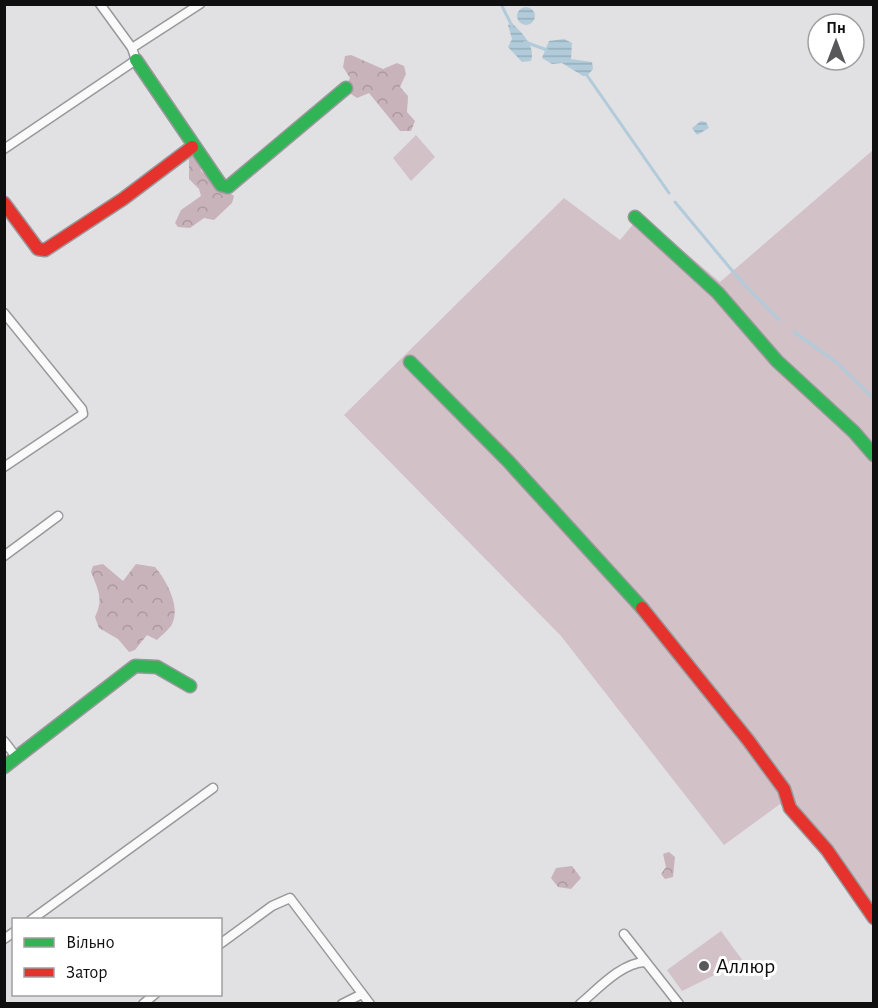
<svg xmlns="http://www.w3.org/2000/svg" width="878" height="1008" font-family="'Alegreya Sans',sans-serif">
	<style>
		.green { fill: #d3c1c8 }
		.forest { fill: url(#forest-crowns) }
		.water { fill: url(#water-rules) }
		.lines { fill: none; stroke-linecap: round; stroke-linejoin: round }
		.stream { stroke: #b1cbda; stroke-width: 3 }
		.street-casing { stroke: #99989a; stroke-width: 11 }
		.fast-casing { stroke: #99989a; stroke-width: 15 }
		.jam-casing { stroke: #99989a; stroke-width: 15 }
		.street { stroke: #fafafb; stroke-width: 8 }
		.fast { stroke: #30b455; stroke-width: 12 }
		.jam { stroke: #e5322d; stroke-width: 12 }
		.poi-dot { fill: #58585a; stroke: #fff; stroke-width: 2 }
		.labels { text-anchor: middle; dominant-baseline: central; stroke-width: 6; stroke-linejoin: round; paint-order: stroke }
		.poi-label { font-size: 22px; fill: #0f0f10; stroke: #fff; text-anchor: start }
	</style>
	<defs>
		<pattern id="forest-crowns" width="20" height="18" patternUnits="userSpaceOnUse" patternTransform="scale(1.5)"><rect width="20" height="18" fill="#c9b3ba"/><path d="M2 6a3 3 0 1 1 6 0M12 15a3 3 0 1 1 6 0" fill="none" stroke="#ab999f"/></pattern>
		<pattern id="water-rules" width="6" height="5" patternUnits="userSpaceOnUse" patternTransform="scale(1.5)"><rect width="6" height="5" fill="#b1cbda"/><path d="M0 2.5h6" fill="none" stroke="#97adba"/></pattern>
	</defs>
	<rect width="100%" height="100%" fill="#e1e0e3"/>
	<g class="green">
		<path d="M 416,135 L 435,157 L 411,181 L 393,158 Z"/>
		<path d="M 873,150 L 873,911 L 850,881 L 780,804 L 724,845 L 561,636 L 344,415 L 564,198 L 620,240 L 641,215 L 720,282 Z"/>
		<path d="M 721,931 L 743,961 L 682,991 L 667,970 Z"/>
	</g>
	<g class="forest">
		<path d="M 351,55 L 383,69 L 397,63 L 404,66 L 406,74 L 400,87 L 408,96 L 407,112 L 415,121 L 411,131 L 400,131 L 369,93 L 357,98 L 351,94 L 347,84 L 350,78 L 343,67 L 345,56 Z"/>
		<path d="M 189,152 C 199,154 200,162 201,171 L 234,196 L 232,203 L 214,220 L 204,218 L 190,228 L 178,227 L 175,223 L 181,210 L 201,196 L 199,189 L 189,179 Z"/>
		<path d="M 103,564 L 123,581 L 136,564 L 155,567 C 167,581 182,609 171,626 C 167,631 161,636 157,640 L 147,635 L 135,650 L 129,652 L 118,639 L 99,628 L 95,617 C 104,599 98,590 91,572 L 93,566 Z"/>
		<path d="M 669,852 L 675,857 L 673,877 L 665,879 L 661,874 L 666,867 L 663,854 Z"/>
		<path d="M 572,866 L 581,878 L 571,889 L 558,887 L 551,878 L 556,868 Z"/>
	</g>
	<g class="water">
		<circle cx="526" cy="16" r="9"/>
		<path d="M 512,23 C 522,33 536,46 531,61 L 522,62 L 508,47 L 512,39 L 508,25 Z"/>
		<path d="M 564,39 L 572,43 L 571,59 L 592,62 L 593,69 L 587,76 L 583,76 L 562,63 L 552,64 L 542,58 L 549,41 Z"/>
		<path d="M 701,121 L 706,122 L 709,128 L 697,135 L 692,128 Z"/>
	</g>
	<g class="lines">
		<g class="stream">
			<path d="M 501,4 L 512,26"/>
			<path d="M 525,42 L 547,50"/>
			<path d="M 586,74 L 669,193"/>
			<path d="M 675,202 L 740,280 L 779,320"/>
			<path d="M 794,332 L 836,362 L 874,399"/>
		</g>
		<g class="street-casing">
			<g id="street">
				<path d="M 100,4 L 132,48"/>
				<path d="M 4,149 L 136,60 L 132,48 L 200,4"/>
				<path d="M 4,313 L 82,409 L 83,414 L 4,467"/>
				<path d="M 4,556 L 58,516"/>
				<path d="M 4,741 L 17,758"/>
				<path d="M 31,920 L 213,788"/>
				<path d="M 624,934 L 679,1004"/>
				<path d="M 4,939 L 14,932"/>
				<path d="M 220,944 L 272,906 L 290,898 L 370,1004"/>
				<path d="M 143,1004 L 155,994"/>
				<path d="M 342,1004 L 362,994"/>
				<path d="M 580,1004 C 598,989 621,963 645,962"/>
			</g>
		</g>
		<g class="fast-casing">
			<g id="fast">
				<path d="M 136,60 L 221,185 L 228,187 L 346,88"/>
				<path d="M 635,217 L 718,293 L 777,361 L 854,432 L 874,455"/>
				<path d="M 410,362 L 508,461 L 642,608"/>
				<path d="M 4,767 L 135,666 L 157,667 L 190,686"/>
			</g>
		</g>
		<g class="jam-casing">
			<g id="jam">
				<path d="M 4,203 L 38,249 L 45,250 L 123,199 L 192,147"/>
				<path d="M 642,608 L 748,740 L 784,789 L 790,808 L 827,850 L 874,918"/>
			</g>
		</g>
		<use href="#street" class="street"/>
		<use href="#fast" class="fast"/>
		<use href="#jam" class="jam"/>
	</g>
	<circle class="poi-dot" cx="704" cy="966" r="6"/>
	<g class="labels">
		<g class="poi-label">
			<text x="716" y="966">Аллюр</text>
		</g>
	</g>
	<rect width="878" height="1008" fill="none" stroke="#0f0f10" stroke-width="12"/>
	<rect x="12" y="918" width="210" height="78" fill="#ffffff" stroke="#9f9f9f" stroke-width="1.5"/>
	<rect x="24" y="938" width="30" height="9" fill="#30b455" stroke="#9f9f9f" stroke-width="1.5"/>
	<text x="66" y="948" font-size="18" fill="#0f0f10">Вільно</text>
	<rect x="24" y="968" width="30" height="9" fill="#e5322d" stroke="#9f9f9f" stroke-width="1.5"/>
	<text x="66" y="978" font-size="18" fill="#0f0f10">Затор</text>
	<g transform="translate(836 42)"><circle r="28" fill="#ffffff" stroke="#9f9f9f" stroke-width="1.5"/>
	<path d="M0-4.5L10 22L0 15L-10 22Z" fill="#58585a"/>
	<text y="-9" font-size="16" font-weight="bold" text-anchor="middle" fill="#0f0f10">Пн</text>
	</g>
</svg>
